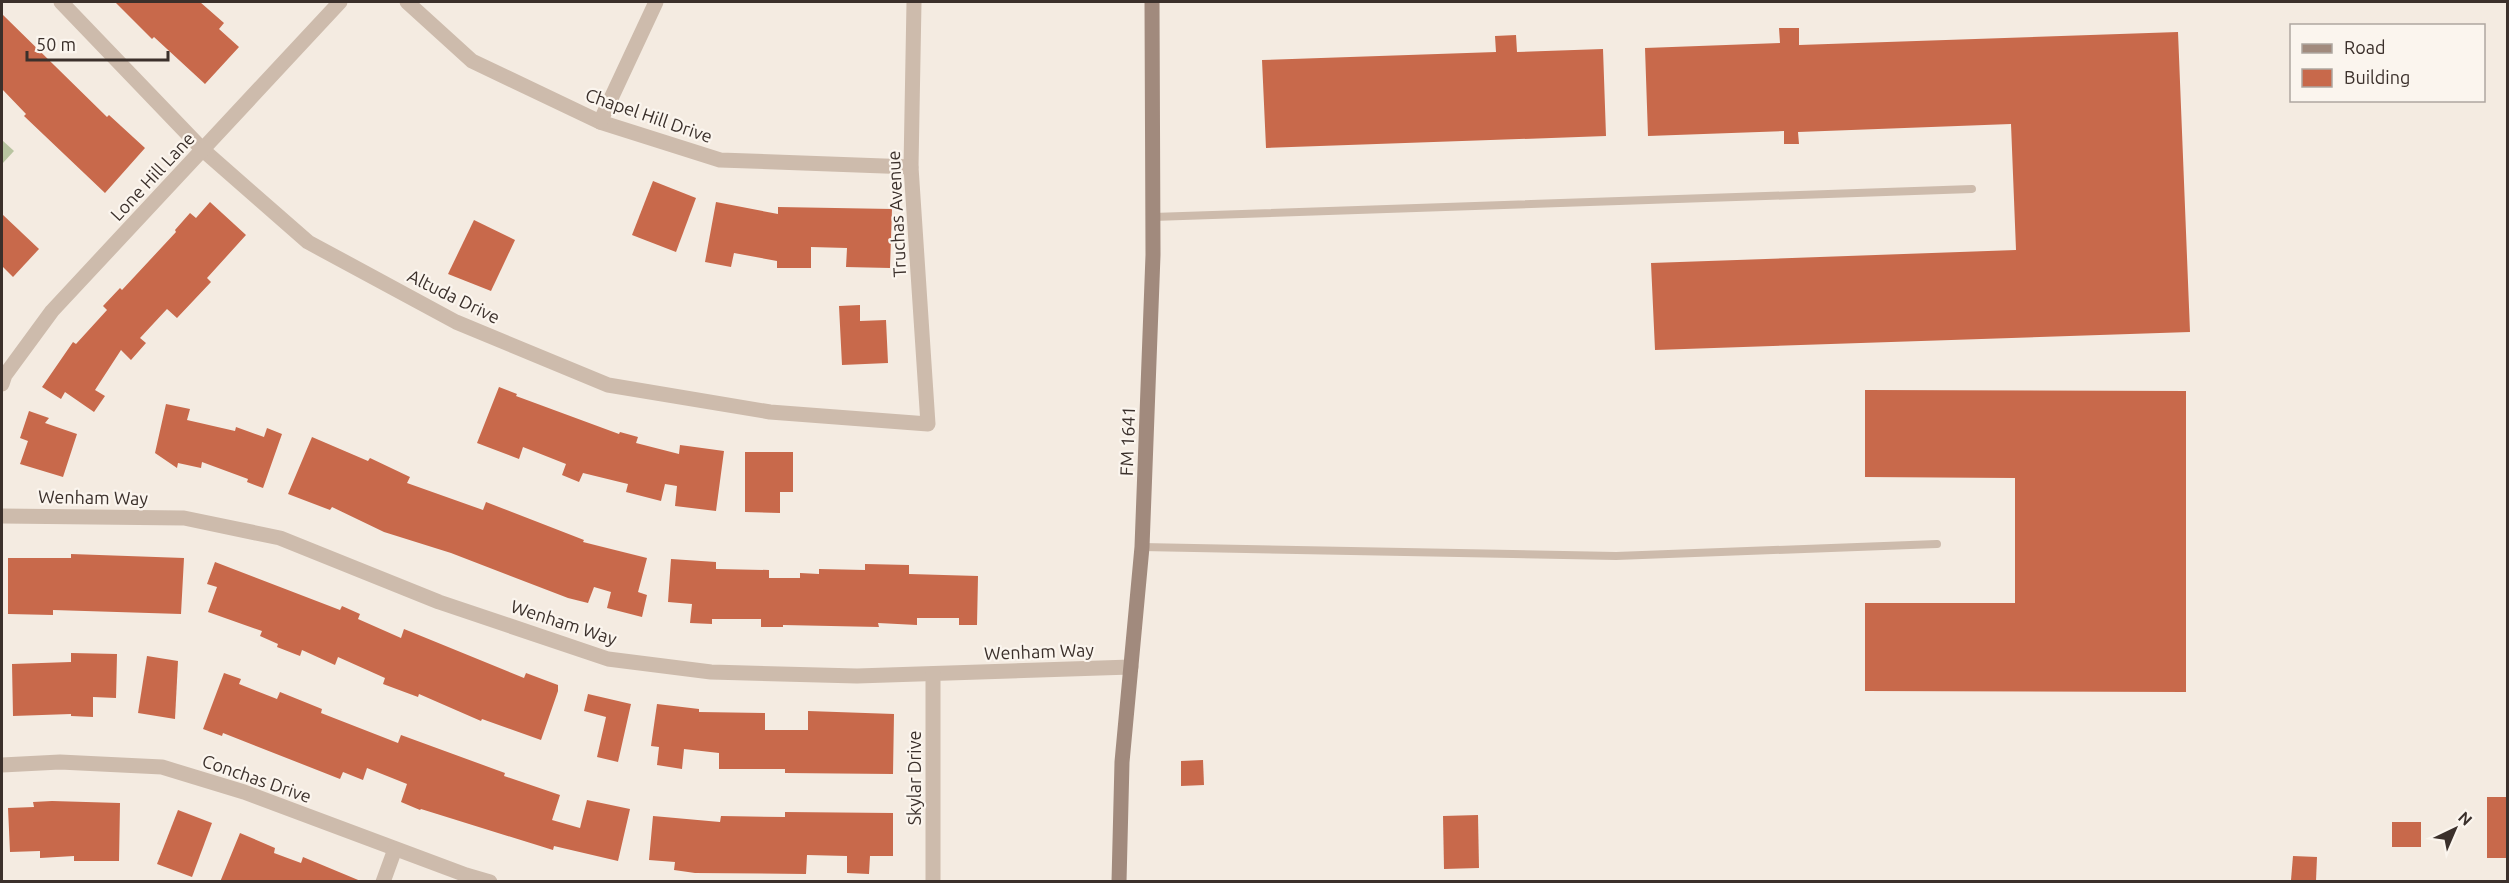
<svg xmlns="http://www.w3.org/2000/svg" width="2509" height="883" font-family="Ubuntu,sans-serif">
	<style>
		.green { fill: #b8c4a0 }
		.building { fill: #c8694b }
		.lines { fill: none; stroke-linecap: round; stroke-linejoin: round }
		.lane { stroke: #cdbbac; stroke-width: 8 }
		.street { stroke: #cdbbac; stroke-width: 15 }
		.secondary { stroke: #a18a7d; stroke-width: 15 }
		.labels { text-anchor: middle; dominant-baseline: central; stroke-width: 4.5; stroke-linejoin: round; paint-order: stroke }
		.street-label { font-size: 18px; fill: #3b302b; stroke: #fbf5ee }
	</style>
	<rect width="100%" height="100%" fill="#f4ebe1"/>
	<path class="green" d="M 2,140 L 14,151 L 2,164 Z"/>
	<g class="building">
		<path d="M 115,2 L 200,2 L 224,23 L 219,29 L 239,47 L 205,84 L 154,37 L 152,39 Z"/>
		<path d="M 2,14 L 107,117 L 109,115 L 145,148 L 105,193 L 24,116 L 26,114 L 2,89 Z"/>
		<path d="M 1779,28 L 1799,28 L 1799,45 L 2178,32 L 2190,332 L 1655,350 L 1651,263 L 2016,250 L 2011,124 L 1798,132 L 1799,144 L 1784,144 L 1784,131 L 1648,136 L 1645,48 L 1780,43 Z"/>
		<path d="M 1516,35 L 1517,52 L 1603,49 L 1606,136 L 1266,148 L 1262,60 L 1496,52 L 1495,36 Z"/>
		<path d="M 653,181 L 696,198 L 676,252 L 632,235 Z"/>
		<path d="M 210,202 L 246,235 L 207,278 L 211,282 L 177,318 L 167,309 L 140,338 L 146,343 L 131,360 L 121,350 L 95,390 L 105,396 L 94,412 L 65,392 L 61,399 L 42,387 L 73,342 L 76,344 L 107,310 L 103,306 L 120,288 L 122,290 L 176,232 L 175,230 L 190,213 L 196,218 Z"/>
		<path d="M 716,202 L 778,214 L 778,207 L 892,209 L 890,268 L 846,267 L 847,248 L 811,247 L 811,268 L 777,268 L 777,261 L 734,253 L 731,267 L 705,262 Z"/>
		<path d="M 2,214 L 39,249 L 13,277 L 2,266 Z"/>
		<path d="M 474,220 L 515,240 L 491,291 L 448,274 Z"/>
		<path d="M 860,305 L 860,321 L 886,320 L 888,363 L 842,365 L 839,306 Z"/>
		<path d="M 499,387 L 517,394 L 516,396 L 619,434 L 620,432 L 638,437 L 636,443 L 679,454 L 680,445 L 724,451 L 716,511 L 675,506 L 677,486 L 665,484 L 661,501 L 626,492 L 628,484 L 583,473 L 579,482 L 562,475 L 566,464 L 523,447 L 519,459 L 477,443 Z"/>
		<path d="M 1865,390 L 2186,391 L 2186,692 L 1865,691 L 1865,603 L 2015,603 L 2015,478 L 1865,477 Z"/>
		<path d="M 166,404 L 190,409 L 187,420 L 235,431 L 236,427 L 264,437 L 267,428 L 282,434 L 263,488 L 247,482 L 248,479 L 202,462 L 201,468 L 178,463 L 177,468 L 155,453 Z"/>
		<path d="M 29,411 L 49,418 L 45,423 L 77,434 L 63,477 L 20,464 L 28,441 L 20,438 Z"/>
		<path d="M 312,437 L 368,461 L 370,458 L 410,477 L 407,483 L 483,510 L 486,502 L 584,540 L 583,542 L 647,558 L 638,592 L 647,595 L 642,617 L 607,608 L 611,592 L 594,587 L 588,603 L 568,598 L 451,553 L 384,532 L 332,507 L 330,510 L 288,494 Z"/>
		<path d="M 745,452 L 793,452 L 793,492 L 780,492 L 780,513 L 745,512 Z"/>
		<path d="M 71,554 L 184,558 L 181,614 L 53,610 L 53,615 L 8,614 L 8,558 L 71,558 Z"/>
		<path d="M 671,559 L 716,562 L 716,569 L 769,570 L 769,578 L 800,578 L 800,573 L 819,574 L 819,569 L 865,570 L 865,564 L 909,565 L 909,574 L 978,576 L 977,625 L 959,625 L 959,618 L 917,618 L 917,625 L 878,623 L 879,627 L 783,625 L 783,627 L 761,627 L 761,619 L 712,619 L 712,624 L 690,623 L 692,604 L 668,602 Z"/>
		<path d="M 215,562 L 340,610 L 342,606 L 360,614 L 358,619 L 401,638 L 404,629 L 524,678 L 526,673 L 558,685 L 558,691 L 541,740 L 482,719 L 481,721 L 419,694 L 418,697 L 383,684 L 385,678 L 338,657 L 335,665 L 302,650 L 300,656 L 277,647 L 278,644 L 260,636 L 262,631 L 208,612 L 217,587 L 207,584 Z"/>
		<path d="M 71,653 L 117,654 L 116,698 L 93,697 L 93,717 L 71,716 L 71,714 L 13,716 L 12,664 L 71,662 Z"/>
		<path d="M 147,656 L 178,661 L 175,719 L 138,713 Z"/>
		<path d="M 224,673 L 241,679 L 239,684 L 277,699 L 280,692 L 322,709 L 321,713 L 398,743 L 401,735 L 505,773 L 504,776 L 560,795 L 552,820 L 580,828 L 587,800 L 630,809 L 618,861 L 554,846 L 553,850 L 421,809 L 420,810 L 401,802 L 407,784 L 367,768 L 363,780 L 343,772 L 340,779 L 223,733 L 222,736 L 203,729 Z"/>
		<path d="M 588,694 L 631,704 L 618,762 L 597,757 L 606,717 L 584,711 Z"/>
		<path d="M 657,704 L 699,709 L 699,712 L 765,713 L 765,730 L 808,730 L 808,711 L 894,714 L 893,774 L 785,773 L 785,769 L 719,769 L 719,753 L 684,749 L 682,769 L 657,765 L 659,747 L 651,746 Z"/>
		<path d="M 1203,760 L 1204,785 L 1181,786 L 1181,761 Z"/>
		<rect x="2487" y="797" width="21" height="61"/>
		<path d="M 52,801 L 120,803 L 119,861 L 74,861 L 74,856 L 40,858 L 40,851 L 10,852 L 8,808 L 34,807 L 33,802 Z"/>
		<path d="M 178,810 L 212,823 L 192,877 L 157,864 Z"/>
		<path d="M 785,812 L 893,813 L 893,856 L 870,856 L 869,874 L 847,873 L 847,856 L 807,855 L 806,874 L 695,873 L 674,870 L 675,862 L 649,860 L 653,816 L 720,822 L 721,816 L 785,817 Z"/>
		<path d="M 1478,815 L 1479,868 L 1444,869 L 1443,816 Z"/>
		<rect x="2392" y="822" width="29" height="25"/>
		<path d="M 240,833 L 275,848 L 274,853 L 301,863 L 303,857 L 363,882 L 220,882 Z"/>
		<path d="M 2293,856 L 2317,857 L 2316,881 L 2291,880 Z"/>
	</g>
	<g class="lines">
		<g class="lane">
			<path d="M 1153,217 L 1972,189"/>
			<path d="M 1142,547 L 1616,556 L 1937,544"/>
		</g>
		<g class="street">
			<path d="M 61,2 L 203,150 L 308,242 L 456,322 L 608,385 L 770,412 L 928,424 L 911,167 L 914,2"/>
			<path d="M 407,2 L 472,61 L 600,122 L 720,160 L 911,167"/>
			<path d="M 600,122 L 656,2"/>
			<path d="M 2,384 L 5,375 L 52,311 L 340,2"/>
			<path d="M 2,516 L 184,518 L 280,538 L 439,602 L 608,659 L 711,672 L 857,676 L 1131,667"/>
			<path d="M 933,674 L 933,882"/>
			<path d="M 2,765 L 60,762 L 162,767 L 244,792 L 466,875 L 490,882"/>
			<path d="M 383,882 L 395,849"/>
		</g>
		<path class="secondary" d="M 1119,882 L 1122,762 L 1142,547 L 1153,255 L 1152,2"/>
	</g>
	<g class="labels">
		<g class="street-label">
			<text transform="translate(649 115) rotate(19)">Chapel Hill Drive</text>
			<text transform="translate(152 176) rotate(-47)">Lone Hill Lane</text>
			<text transform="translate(896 214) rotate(-93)">Truchas Avenue</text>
			<text transform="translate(454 296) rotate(26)">Altuda Drive</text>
			<text transform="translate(1127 441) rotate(-88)">FM 1641</text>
			<text transform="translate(93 497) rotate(1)">Wenham Way</text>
			<text transform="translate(564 622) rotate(18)">Wenham Way</text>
			<text transform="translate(1039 651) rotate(-2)">Wenham Way</text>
			<text transform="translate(257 778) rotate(19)">Conchas Drive</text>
			<text transform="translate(914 778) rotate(-90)">Skylar Drive</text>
		</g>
	</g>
	<rect width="2509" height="883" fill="none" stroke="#3b302b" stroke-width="6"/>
	<rect x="2290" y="24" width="195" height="78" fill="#fbf5ee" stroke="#aea6a0" stroke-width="1.5"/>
	<rect x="2302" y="44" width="30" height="9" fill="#a18a7d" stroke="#aea6a0" stroke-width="1.5"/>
	<text x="2344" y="54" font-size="18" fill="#3b302b">Road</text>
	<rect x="2302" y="69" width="30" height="18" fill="#c8694b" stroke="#aea6a0" stroke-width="1.5"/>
	<text x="2344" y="84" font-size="18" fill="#3b302b">Building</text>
	<g transform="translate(2455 829) rotate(44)" stroke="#fbf5ee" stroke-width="4.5" paint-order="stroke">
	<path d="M0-4.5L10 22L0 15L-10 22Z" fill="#3b302b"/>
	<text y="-9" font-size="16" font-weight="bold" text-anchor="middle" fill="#3b302b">N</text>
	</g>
	<path d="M27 51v9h141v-9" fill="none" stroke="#3b302b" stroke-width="3"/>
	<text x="36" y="51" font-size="18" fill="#3b302b" stroke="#fbf5ee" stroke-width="4.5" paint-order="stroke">50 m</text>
</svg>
